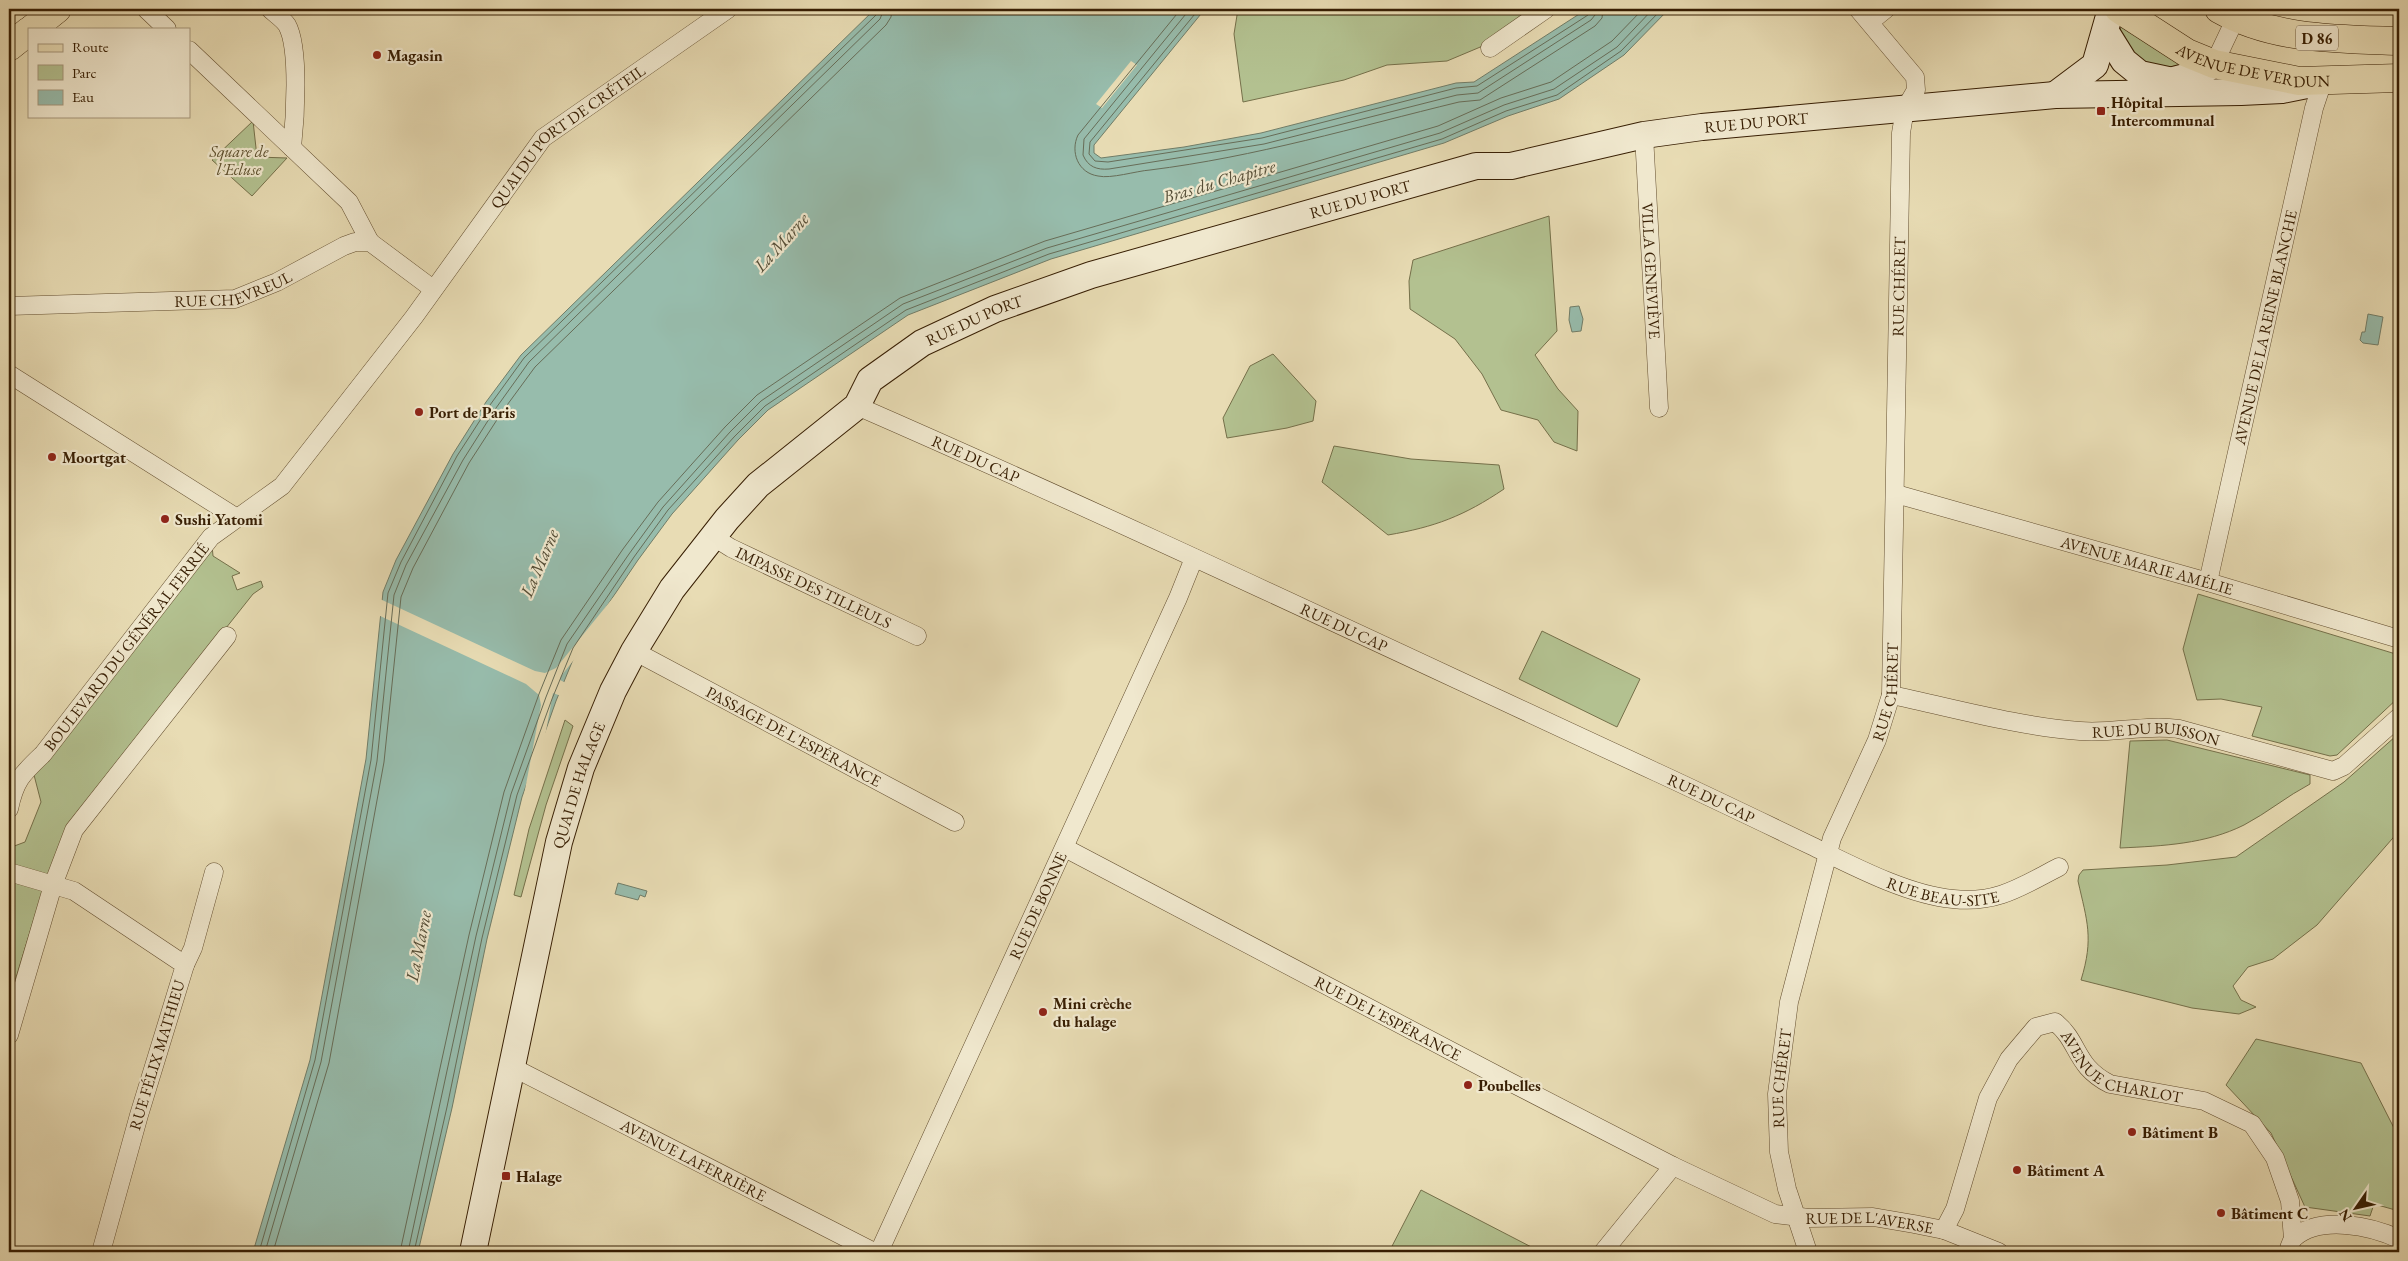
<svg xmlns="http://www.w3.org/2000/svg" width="2408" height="1261" font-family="'EB Garamond',serif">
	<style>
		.green { fill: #b3c190; stroke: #75704a }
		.water { fill: #97bcac; stroke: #717d68 }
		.pier { fill: #e8dcb4 }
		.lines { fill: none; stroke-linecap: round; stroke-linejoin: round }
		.shore { stroke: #676d58; stroke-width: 1 }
		.street-casing { stroke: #634e2f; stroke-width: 19 }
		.secondary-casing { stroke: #371e03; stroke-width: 28 }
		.primary-casing { stroke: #371e03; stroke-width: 29 }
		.street { stroke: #f0e8ce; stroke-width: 18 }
		.secondary { stroke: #f0e8ce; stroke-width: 26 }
		.primary { stroke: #e8dcb4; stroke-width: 28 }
		.poi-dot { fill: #8f2418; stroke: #f0e8ce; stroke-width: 2 }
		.labels { text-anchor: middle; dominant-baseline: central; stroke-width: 4.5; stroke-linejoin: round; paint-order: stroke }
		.shield { fill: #f0e8ce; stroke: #6e5b40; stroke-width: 1 }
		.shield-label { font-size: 15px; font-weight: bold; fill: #371e03 }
		.poi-label { font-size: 16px; font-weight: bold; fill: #371e03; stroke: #f0e8ce; text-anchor: start }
		.street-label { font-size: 16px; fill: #371e03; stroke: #f0e8ce }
		.park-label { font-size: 16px; font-style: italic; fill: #5c4f2d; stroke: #f0e8ce }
		.water-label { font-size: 18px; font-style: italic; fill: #544d36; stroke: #f0e8ce }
	</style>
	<rect width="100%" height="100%" fill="#e8dcb4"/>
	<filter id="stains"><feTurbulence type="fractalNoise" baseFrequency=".004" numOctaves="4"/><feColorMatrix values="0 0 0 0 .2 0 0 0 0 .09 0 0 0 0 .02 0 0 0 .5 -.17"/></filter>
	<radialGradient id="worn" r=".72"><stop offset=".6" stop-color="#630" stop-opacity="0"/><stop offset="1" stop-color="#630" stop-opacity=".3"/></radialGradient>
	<g class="green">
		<path d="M 1238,9 L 1527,9 L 1527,18 L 1497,40 L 1447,61 L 1387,65 L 1344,80 L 1243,102 L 1234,34 Z"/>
		<path d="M 2120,26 L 2186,63 L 2159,70 C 2138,59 2123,53 2120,26 Z"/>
		<path d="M 253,121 L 257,157 L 287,158 L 252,196 L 212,160 Z"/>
		<path d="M 1549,216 L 1557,331 L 1535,355 L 1558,389 L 1578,411 L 1577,451 L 1554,442 L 1538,420 L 1501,410 L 1482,374 L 1455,339 L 1410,309 L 1409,281 L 1413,260 Z"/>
		<path d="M 1273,354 L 1316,401 L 1313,421 L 1287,428 L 1227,438 L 1223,418 L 1250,366 Z"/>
		<path d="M 1334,446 L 1411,459 L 1499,465 L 1504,489 C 1464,516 1435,527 1388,535 L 1322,482 Z"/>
		<path d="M 212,545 L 213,556 L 240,573 L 232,576 L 237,590 L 261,581 L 263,587 L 253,594 L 83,808 L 43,890 L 9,1000 L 9,848 L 25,842 L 41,802 L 34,775 Z"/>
		<path d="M 2198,594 L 2399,655 L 2399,697 L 2337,755 L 2330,756 L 2252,736 L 2262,707 L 2221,699 L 2197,700 L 2183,649 Z"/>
		<path d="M 1542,631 L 1640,679 L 1617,727 L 1519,679 Z"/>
		<path d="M 565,720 L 573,726 L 546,805 L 521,897 L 514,895 L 529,829 Z"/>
		<path d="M 2396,736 L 2399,741 L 2399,831 L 2317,925 L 2273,959 L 2248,967 L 2233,986 L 2241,1000 L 2256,1007 L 2239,1014 L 2192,1008 L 2081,980 C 2094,938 2087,921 2078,881 L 2079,875 L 2083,870 L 2167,865 L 2236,857 L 2344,782 Z"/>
		<path d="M 2167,740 L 2310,775 L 2310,784 C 2287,796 2267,813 2244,825 C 2206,844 2163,846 2120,848 L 2130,741 Z"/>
		<path d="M 2256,1039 L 2361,1063 L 2396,1132 L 2399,1163 L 2399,1211 L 2374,1204 L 2370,1216 L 2305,1207 L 2271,1133 L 2226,1085 Z"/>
		<path d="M 1421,1190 L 1541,1252 L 1389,1252 Z"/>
	</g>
	<g class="water">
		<path d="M 875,9 L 1205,9 L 1094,145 L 1094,153 L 1101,158 L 1184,147 L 1261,133 L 1456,83 L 1474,82 L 1587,9 L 1669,9 L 1624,55 L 1559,99 L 1508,116 L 1444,143 L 1051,259 L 908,315 L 768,410 L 738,440 L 672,514 L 638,560 L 577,650 L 556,701 L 522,797 L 487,939 L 452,1108 L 418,1252 L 253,1252 L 310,1060 L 366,759 L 383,592 L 396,560 L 453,454 L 486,402 L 521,355 Z"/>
		<path d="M 1579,306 L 1583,319 L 1581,331 L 1572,332 L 1569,320 L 1570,307 Z"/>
		<path d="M 2368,314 L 2383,317 L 2378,345 L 2363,343 L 2360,340 L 2362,332 L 2365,332 Z"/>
		<path d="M 618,883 L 647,891 L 645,897 L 640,895 L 638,900 L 615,894 Z"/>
	</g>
	<g class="pier">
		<path d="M 1131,61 L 1137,65 L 1102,108 L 1096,104 Z"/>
		<path d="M 625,583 L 577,656 L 561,676 L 560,680 L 566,683 L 561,696 L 553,693 L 543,747 L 521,811 L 541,705 L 539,695 L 526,684 L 378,615 L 380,599 L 535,671 L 545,673 L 556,668 Z"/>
	</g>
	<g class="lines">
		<g class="shore">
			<path d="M 1181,9 L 1078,135 C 1070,152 1078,173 1098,176 C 1111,179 1136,171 1150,170 C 1255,157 1356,127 1459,102 L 1480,100 L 1595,26 L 1602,18 L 1603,9"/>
			<path d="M 1190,9 L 1084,139 L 1083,155 C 1088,167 1097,170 1109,169 L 1264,144 L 1457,95 L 1478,93 L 1591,20 L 1595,15 L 1596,9"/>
			<path d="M 1199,9 L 1090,142 L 1089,154 L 1095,161 L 1108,162 L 1262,138 L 1456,88 L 1477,86 L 1571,26 L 1588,15 L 1590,9"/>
			<path d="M 259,1252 L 315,1060 L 371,760 L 388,593 L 401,562 L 457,456 L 490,405 L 524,358 L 876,15 L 878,9"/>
			<path d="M 265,1252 L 321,1062 L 377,761 L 394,595 L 406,565 L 463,460 L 496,408 L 529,362 L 880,19 L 884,9"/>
			<path d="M 273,1252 L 329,1063 L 384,762 L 401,597 L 413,568 L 469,463 L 502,412 L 535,367 L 886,25 L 891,17 L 892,9"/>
			<path d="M 400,1252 L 469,935 L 504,792 L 539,694 L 561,640 L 623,549 L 658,502 L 725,427 L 757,395 L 900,298 L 1045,241 L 1438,126 L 1501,98 L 1551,82 L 1612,41 L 1643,9"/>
			<path d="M 408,1252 L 476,936 L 511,794 L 546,697 L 567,644 L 629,554 L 663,507 L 730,432 L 761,401 L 903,304 L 1047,248 L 1440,133 L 1504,105 L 1554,89 L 1617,47 L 1653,9"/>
			<path d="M 414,1252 L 447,1107 L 482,938 L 517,795 L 552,699 L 573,648 L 634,557 L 668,510 L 734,437 L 765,406 L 906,310 L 1049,254 L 1442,139 L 1506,111 L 1557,95 L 1621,51 L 1662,9"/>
		</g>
		<g class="street-casing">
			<g id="street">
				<path d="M 146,9 L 167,29"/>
				<path d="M 270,9 C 275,14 283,19 287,25 C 300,48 295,121 292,148"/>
				<path d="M 1870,22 L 1886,9"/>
				<path d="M 1490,48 L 1546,9"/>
				<path d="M 189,50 L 349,202 L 370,242"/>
				<path d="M 2214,64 L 2240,9"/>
				<path id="s1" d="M 1644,135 L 1659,408"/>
				<path id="s2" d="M 9,306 L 235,299 L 277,282 L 344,246 L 355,242 L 370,242 L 433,289"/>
				<path d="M 9,374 L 237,518"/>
				<path id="s3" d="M 857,406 C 1125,523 1390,649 1656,772 C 1708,796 1760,821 1812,846 C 1853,866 1908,895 1953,899 C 1997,904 2022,886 2059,867"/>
				<path id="s4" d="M 1896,494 L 2208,582 L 2399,639"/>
				<path id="s5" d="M 712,536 L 731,548 L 917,636"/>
				<path id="s6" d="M 2208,582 L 2314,108 L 2321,87 L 2332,79"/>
				<path id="s7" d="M 634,651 L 955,822"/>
				<path id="s8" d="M 1891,695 C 1954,708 2016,726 2080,731 C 2113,734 2146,724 2179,729 L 2333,771 L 2344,766 L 2399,717"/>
				<path id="s9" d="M 9,809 C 15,780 22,774 43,754 L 211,537 L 282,486 L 414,317 L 543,138 L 728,9"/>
				<path id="s10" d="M 1065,848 L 1510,1082 L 1673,1166 L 1775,1214 L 1809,1218 L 1873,1217 L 1914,1224 L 1944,1230 L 1999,1252"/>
				<path d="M 9,872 L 74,891 L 185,965 L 139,1115 L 101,1252"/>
				<path d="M 185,965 L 193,948 L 214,872"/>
				<path d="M 9,1035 L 53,885 L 74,830 L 227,636"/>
				<path id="s11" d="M 512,1067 L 874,1252"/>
				<path id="s12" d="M 1944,1230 L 1955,1209 L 1988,1098 L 2009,1059 L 2036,1027 L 2055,1022 C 2080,1042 2074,1066 2110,1084 L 2204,1101 L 2252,1124 L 2275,1158 L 2290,1201 L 2293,1239"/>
				<path id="s13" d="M 879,1252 L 1178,598 L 1194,558"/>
				<path d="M 1603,1252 L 1673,1166"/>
				<path id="s14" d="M 1808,1252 L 1787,1189 L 1779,1152 L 1777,1094 L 1789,1002 L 1832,838 L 1877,740 L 1891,695 L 1901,133 L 1905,109 L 1916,90 L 1915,77 L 1858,9"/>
				<path d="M 2288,1252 C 2289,1248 2291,1241 2294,1238 C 2320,1215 2371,1226 2399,1239"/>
			</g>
		</g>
		<g class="secondary-casing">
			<g id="secondary">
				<path d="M 2106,32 L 2124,61 L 2140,74 L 2168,80"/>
				<path d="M 2158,84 L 2200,73 L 2214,64"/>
				<path d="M 2055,95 L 2095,65 L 2111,9"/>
				<path id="s15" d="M 473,1252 L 559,842 L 581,768 L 613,691 L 634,651 L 672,589 L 727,519 L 758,485 L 857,406 L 870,380 L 922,343 L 995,309 L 1091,275 L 1476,166 L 1511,166 L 1644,135 L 1702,127 L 2055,95 L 2241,92 L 2282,90 L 2312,84"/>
			</g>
		</g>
		<g class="primary-casing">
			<g id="primary">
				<path id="s16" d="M 2119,9 L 2187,53 L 2214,64 L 2299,81 L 2399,78"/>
				<path d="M 2219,9 C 2274,40 2338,39 2399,41"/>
				<path d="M 32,29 L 57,9"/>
				<path d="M 9,47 L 29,31"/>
			</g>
		</g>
		<use href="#street" class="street"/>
		<use href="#secondary" class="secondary"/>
		<use href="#primary" class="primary"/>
	</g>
	<g class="poi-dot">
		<circle cx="377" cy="55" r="5"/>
		<rect x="2096" y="106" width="10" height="10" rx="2.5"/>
		<circle cx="419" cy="412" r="5"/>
		<circle cx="52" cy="457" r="5"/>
		<circle cx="165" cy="519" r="5"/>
		<circle cx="1043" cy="1012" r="5"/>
		<circle cx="1468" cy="1085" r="5"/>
		<circle cx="2132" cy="1132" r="5"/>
		<circle cx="2017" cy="1170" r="5"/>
		<rect x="501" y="1171" width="10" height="10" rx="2.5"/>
		<circle cx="2221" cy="1213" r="5"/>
	</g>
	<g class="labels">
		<rect class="shield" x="2296" y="25.5" width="42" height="25" rx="4"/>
		<g class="shield-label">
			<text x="2317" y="38">D 86</text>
		</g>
		<g class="poi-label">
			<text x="387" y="55">Magasin</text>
			<text x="2111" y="102">Hôpital<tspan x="2111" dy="18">Intercommunal</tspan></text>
			<text x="429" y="412">Port de Paris</text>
			<text x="62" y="457">Moortgat</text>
			<text x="175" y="519">Sushi Yatomi</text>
			<text x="1053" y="1003">Mini crèche<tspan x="1053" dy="18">du halage</tspan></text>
			<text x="1478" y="1085">Poubelles</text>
			<text x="2142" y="1132">Bâtiment B</text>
			<text x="2027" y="1170">Bâtiment A</text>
			<text x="516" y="1176">Halage</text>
			<text x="2231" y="1213">Bâtiment C</text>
		</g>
		<g class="street-label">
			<text stroke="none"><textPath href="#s16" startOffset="149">AVENUE DE VERDUN</textPath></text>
			<text stroke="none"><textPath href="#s15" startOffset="1919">RUE DU PORT</textPath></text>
			<text stroke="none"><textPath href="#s9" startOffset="882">QUAI DU PORT DE CRÉTEIL</textPath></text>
			<text stroke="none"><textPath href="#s15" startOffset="1514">RUE DU PORT</textPath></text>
			<text stroke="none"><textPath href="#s1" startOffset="136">VILLA GENEVIÈVE</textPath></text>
			<text stroke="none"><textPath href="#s2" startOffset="226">RUE CHEVREUL</textPath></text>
			<text stroke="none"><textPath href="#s14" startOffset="988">RUE CHÉRET</textPath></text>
			<text stroke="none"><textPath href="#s15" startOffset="1109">RUE DU PORT</textPath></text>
			<text stroke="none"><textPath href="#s6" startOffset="261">AVENUE DE LA REINE BLANCHE</textPath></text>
			<text stroke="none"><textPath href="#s3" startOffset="130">RUE DU CAP</textPath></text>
			<text stroke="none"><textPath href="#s4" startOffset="261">AVENUE MARIE AMÉLIE</textPath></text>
			<text stroke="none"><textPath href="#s5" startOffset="114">IMPASSE DES TILLEULS</textPath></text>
			<text stroke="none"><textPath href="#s3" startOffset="535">RUE DU CAP</textPath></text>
			<text stroke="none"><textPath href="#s9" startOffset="202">BOULEVARD DU GÉNÉRAL FERRIÉ</textPath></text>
			<text stroke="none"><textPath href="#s14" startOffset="582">RUE CHÉRET</textPath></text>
			<text stroke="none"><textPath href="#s7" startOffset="181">PASSAGE DE L'ESPÉRANCE</textPath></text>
			<text stroke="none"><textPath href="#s8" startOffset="269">RUE DU BUISSON</textPath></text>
			<text stroke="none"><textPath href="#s15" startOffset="479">QUAI DE HALAGE</textPath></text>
			<text stroke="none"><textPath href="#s3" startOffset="940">RUE DU CAP</textPath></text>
			<text stroke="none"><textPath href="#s3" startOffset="1192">RUE BEAU-SITE</textPath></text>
			<text stroke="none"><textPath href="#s13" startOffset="381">RUE DE BONNE</textPath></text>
			<text stroke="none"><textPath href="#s10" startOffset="365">RUE DE L'ESPÉRANCE</textPath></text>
			<text transform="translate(157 1055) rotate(-73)">RUE FÉLIX MATHIEU</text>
			<text stroke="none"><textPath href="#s12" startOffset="331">AVENUE CHARLOT</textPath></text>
			<text stroke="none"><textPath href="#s14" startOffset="178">RUE CHÉRET</textPath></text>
			<text stroke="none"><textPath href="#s11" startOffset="204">AVENUE LAFERRIÈRE</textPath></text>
			<text stroke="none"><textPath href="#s10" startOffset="894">RUE DE L'AVERSE</textPath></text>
		</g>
		<g class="park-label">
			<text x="239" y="151">Square de<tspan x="239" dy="18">l'Ecluse</tspan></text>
		</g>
		<g class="water-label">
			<text transform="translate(1219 181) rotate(-16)">Bras du Chapitre</text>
			<text transform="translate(781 242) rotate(-48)">La Marne</text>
			<text transform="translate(539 563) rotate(-67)">La Marne</text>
			<text transform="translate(418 946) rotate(-79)">La Marne</text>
		</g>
	</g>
	<rect width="2408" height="1261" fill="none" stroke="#e8dcb4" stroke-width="30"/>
	<rect x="10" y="10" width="2388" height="1241" fill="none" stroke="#371e03" stroke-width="2.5"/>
	<rect x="15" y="15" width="2378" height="1231" fill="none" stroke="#371e03"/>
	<rect x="28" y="28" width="162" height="90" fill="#f0e8ce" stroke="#a6977d"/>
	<rect x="38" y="44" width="25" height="8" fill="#e8dcb4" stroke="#a6977d"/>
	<text x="72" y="52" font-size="15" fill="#371e03">Route</text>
	<rect x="38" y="65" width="25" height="15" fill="#b3c190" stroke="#a6977d"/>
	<text x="72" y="78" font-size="15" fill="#371e03">Parc</text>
	<rect x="38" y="90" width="25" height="15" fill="#97bcac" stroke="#a6977d"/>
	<text x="72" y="102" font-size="15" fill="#371e03">Eau</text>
	<g transform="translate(2356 1208) rotate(236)" stroke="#f0e8ce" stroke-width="4" paint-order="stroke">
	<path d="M0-4L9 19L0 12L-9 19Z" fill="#371e03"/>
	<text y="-8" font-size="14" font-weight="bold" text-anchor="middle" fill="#371e03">N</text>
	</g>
	<rect width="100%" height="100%" filter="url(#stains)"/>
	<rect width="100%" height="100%" fill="url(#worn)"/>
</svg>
